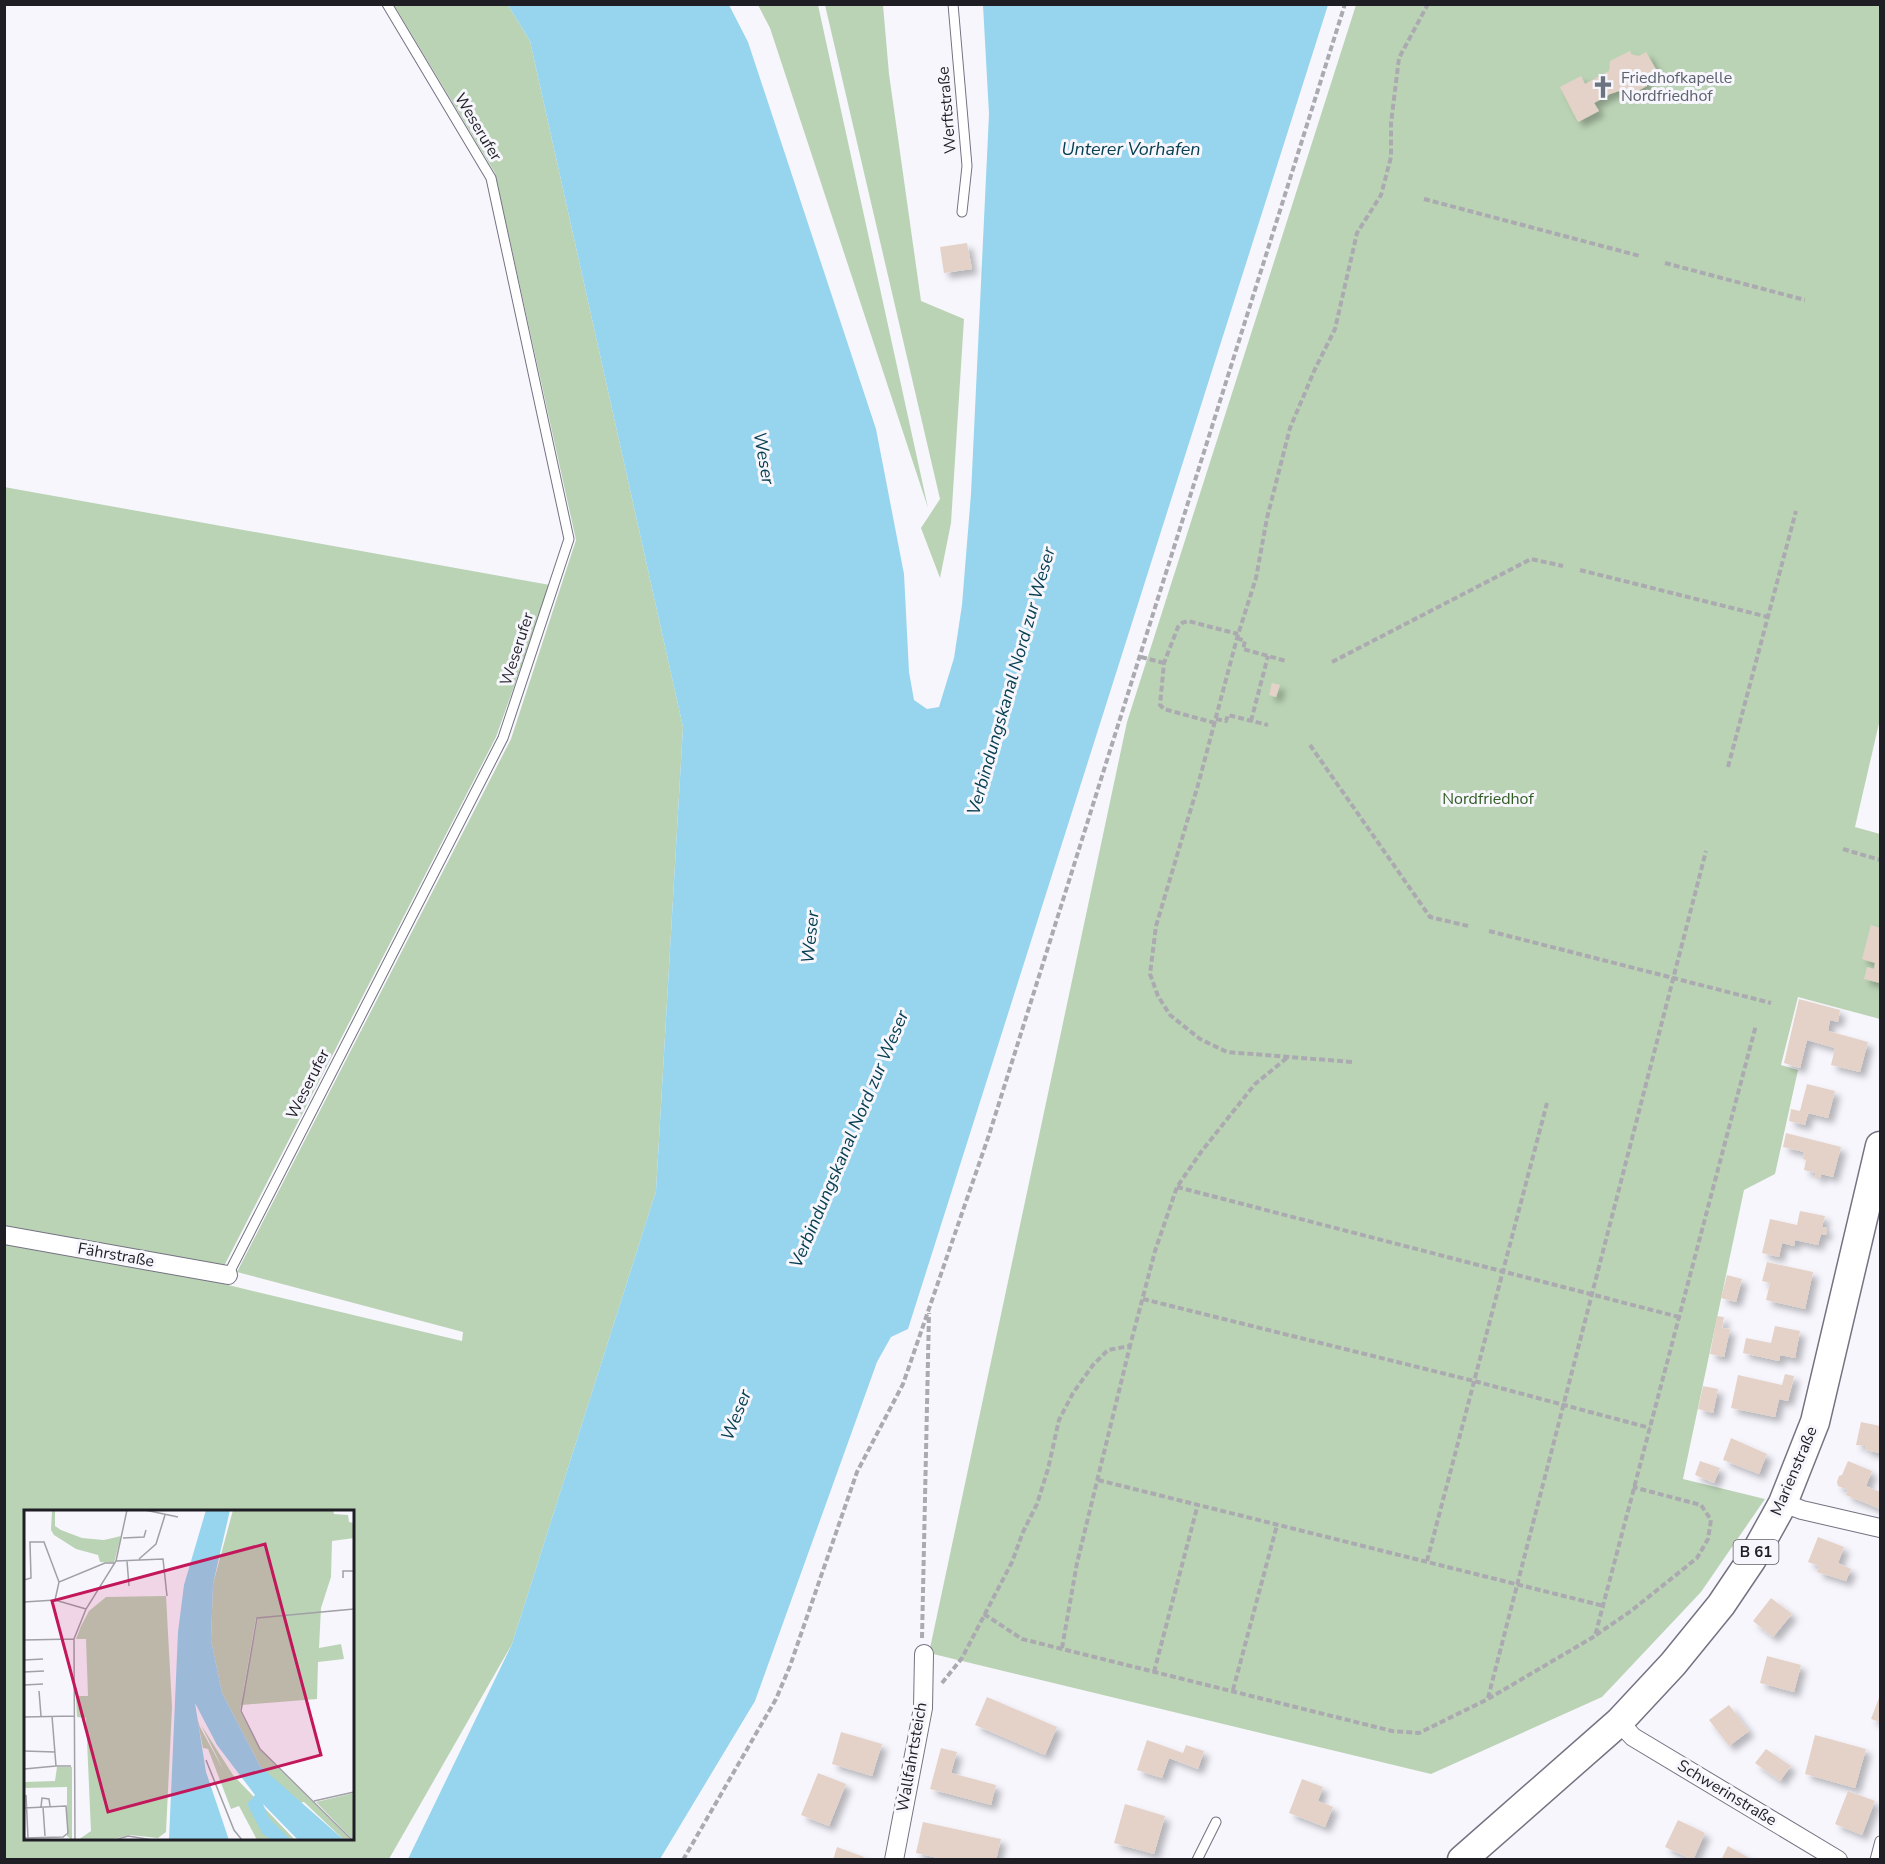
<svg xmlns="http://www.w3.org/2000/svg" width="1885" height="1864" font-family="'Nunito Sans',sans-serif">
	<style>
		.green { fill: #bbd3b5; fill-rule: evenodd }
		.water { fill: #96d5ed }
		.building { fill: #e4d2c8; filter: url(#shadow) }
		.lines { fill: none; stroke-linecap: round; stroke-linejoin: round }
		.service-casing { stroke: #757282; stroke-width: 11 }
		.minor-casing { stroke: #757282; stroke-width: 20 }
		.primary-casing { stroke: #757282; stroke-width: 31 }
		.path { stroke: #abaab1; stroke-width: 4; stroke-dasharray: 6 3; stroke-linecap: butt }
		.service { stroke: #fff; stroke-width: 9 }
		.minor { stroke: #fff; stroke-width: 18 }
		.primary { stroke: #fff; stroke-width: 28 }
		.labels { text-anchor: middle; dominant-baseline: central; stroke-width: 6; stroke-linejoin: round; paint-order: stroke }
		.shield { fill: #f7f6fd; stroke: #605f65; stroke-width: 1.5 }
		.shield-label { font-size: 15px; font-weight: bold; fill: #1f1e24 }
		.worship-label { font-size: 16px; fill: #5b616d; stroke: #f7f6fd; text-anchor: start }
		.street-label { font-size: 16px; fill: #1f1e24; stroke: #f7f6fd }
		.park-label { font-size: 16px; fill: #2f5c21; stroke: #f7f6fd }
		.water-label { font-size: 18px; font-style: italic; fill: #074051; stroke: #f7f6fd }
		.inset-road { fill: none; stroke: #a1a0a6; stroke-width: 1.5 }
		.view { fill: #c2185b; fill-opacity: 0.15; stroke: #c2185b; stroke-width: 3 }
		.inset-edge { fill: none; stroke: #1f1e24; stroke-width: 3 }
	</style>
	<defs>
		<filter id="shadow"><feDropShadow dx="5.5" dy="5.5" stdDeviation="3" flood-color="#0004"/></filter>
	</defs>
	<rect width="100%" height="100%" fill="#f7f6fd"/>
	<g class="green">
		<path d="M 394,5 L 508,5 L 530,41 L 683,727 L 656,1191 L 512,1644 L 389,1859 L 5,1859 L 4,487 L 550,585 L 496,737 L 223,1268 L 73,1254 L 224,1284 L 462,1341 L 463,1332 L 237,1272 L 511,739 L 576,540 L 495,173 ZM 26,1512 L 352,1512 L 352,1838 L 26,1838 Z"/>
		<path d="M 758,5 L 818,5 L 928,508 L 770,28 Z"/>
		<path d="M 825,5 L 883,5 L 889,74 L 921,301 L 964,319 L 951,523 L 940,578 L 921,528 L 940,499 Z"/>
		<path d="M 1356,5 L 1880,5 L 1880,719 L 1855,827 L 1880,834 L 1880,1019 L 1798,997 L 1781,1065 L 1798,1070 L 1775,1174 L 1744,1190 L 1683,1479 L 1765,1499 L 1701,1592 L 1602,1697 L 1431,1774 L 929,1653 L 1127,722 Z"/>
	</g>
	<path class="water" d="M 508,5 L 729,5 L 748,42 L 876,429 L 904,574 L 909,672 L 914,700 L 927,709 L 939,707 L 954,658 L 962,605 L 971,494 L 989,114 L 983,5 L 1328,5 L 908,1329 L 891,1337 L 877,1362 L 755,1701 L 660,1859 L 408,1859 L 512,1644 L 656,1191 L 683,727 L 530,41 Z"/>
	<g class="building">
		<path d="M 1630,51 L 1631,54 L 1639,56 L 1646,52 L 1657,71 L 1648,76 L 1646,83 L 1647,86 L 1628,96 L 1626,93 L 1619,91 L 1610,94 L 1594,103 L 1599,111 L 1578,122 L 1560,87 L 1581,76 L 1585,84 L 1609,71 L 1610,61 Z"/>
		<path d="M 967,243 L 972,269 L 944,273 L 940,247 Z"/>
		<path d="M 1272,683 L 1280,685 L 1276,697 L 1269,695 Z"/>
		<path d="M 1871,925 L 1880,928 L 1880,983 L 1864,979 L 1867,967 L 1874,969 L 1875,963 L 1862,959 Z"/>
		<path d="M 1799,999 L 1840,1010 L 1838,1022 L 1830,1020 L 1828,1031 L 1868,1042 L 1860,1072 L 1831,1065 L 1835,1048 L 1807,1040 L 1800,1068 L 1784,1063 Z"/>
		<path d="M 1807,1084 L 1835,1091 L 1828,1118 L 1808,1113 L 1805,1125 L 1789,1121 L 1791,1109 L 1800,1111 Z"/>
		<path d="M 1786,1133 L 1841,1147 L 1833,1177 L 1821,1174 L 1820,1178 L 1815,1178 L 1816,1173 L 1804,1170 L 1806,1160 L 1803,1159 L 1804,1152 L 1783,1147 Z"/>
		<path d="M 1800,1211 L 1825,1216 L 1822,1227 L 1827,1228 L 1826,1235 L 1821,1234 L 1818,1245 L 1795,1240 L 1794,1246 L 1782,1243 L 1779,1257 L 1762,1253 L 1770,1219 L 1797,1225 Z"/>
		<path d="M 1767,1262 L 1813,1272 L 1805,1309 L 1766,1300 L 1770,1283 L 1762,1281 Z"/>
		<path d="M 1727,1275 L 1742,1279 L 1736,1302 L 1721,1298 Z"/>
		<path d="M 1717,1316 L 1724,1317 L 1722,1328 L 1730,1329 L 1724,1357 L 1710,1354 Z"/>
		<path d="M 1775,1326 L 1800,1331 L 1795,1358 L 1780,1355 L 1779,1361 L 1743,1353 L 1746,1338 L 1771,1343 Z"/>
		<path d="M 1785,1374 L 1794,1376 L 1788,1401 L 1779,1399 L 1775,1417 L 1731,1408 L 1738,1375 L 1782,1385 Z"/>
		<path d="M 1703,1386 L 1718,1389 L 1713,1413 L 1698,1409 Z"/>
		<path d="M 1861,1422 L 1880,1426 L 1880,1453 L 1865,1450 L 1866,1446 L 1856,1445 Z"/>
		<path d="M 1731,1438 L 1767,1454 L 1759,1474 L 1723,1460 Z"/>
		<path d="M 1700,1461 L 1720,1468 L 1714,1483 L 1695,1475 Z"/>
		<path d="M 1848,1461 L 1872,1471 L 1866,1486 L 1880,1492 L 1880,1509 L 1846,1495 L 1848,1490 L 1838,1486 L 1837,1482 L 1839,1476 L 1842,1475 Z"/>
		<path d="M 1818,1537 L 1844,1547 L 1838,1563 L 1851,1569 L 1846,1581 L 1817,1572 L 1819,1566 L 1808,1562 Z"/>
		<path d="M 1771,1598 L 1792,1614 L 1773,1637 L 1753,1621 Z"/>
		<path d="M 1767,1656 L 1801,1665 L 1794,1692 L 1760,1683 Z"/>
		<path d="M 1880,1695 L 1880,1722 L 1871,1719 Z"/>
		<path d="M 987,1697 L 1057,1727 L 1045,1755 L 975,1725 Z"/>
		<path d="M 1729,1705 L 1749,1731 L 1729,1746 L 1709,1720 Z"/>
		<path d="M 841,1732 L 882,1744 L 872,1776 L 832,1764 Z"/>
		<path d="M 1815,1735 L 1866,1749 L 1855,1788 L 1805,1774 Z"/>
		<path d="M 1147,1740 L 1183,1753 L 1186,1745 L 1204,1751 L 1198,1769 L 1169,1758 L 1162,1778 L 1137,1770 Z"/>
		<path d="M 941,1748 L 957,1752 L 951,1773 L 996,1785 L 991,1805 L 930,1789 Z"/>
		<path d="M 1766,1749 L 1791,1766 L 1780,1781 L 1755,1763 Z"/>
		<path d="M 818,1773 L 846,1784 L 829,1826 L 801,1815 Z"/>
		<path d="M 1302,1779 L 1323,1787 L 1318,1801 L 1333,1807 L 1325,1827 L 1289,1813 Z"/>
		<path d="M 1848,1791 L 1875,1801 L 1862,1835 L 1835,1824 Z"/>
		<path d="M 1125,1804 L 1165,1816 L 1154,1854 L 1114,1843 Z"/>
		<path d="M 1678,1820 L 1705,1833 L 1693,1860 L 1665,1847 Z"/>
		<path d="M 923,1822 L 1001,1839 L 996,1860 L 947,1860 L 916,1853 Z"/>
		<path d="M 1728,1846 L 1753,1860 L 1721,1860 Z"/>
		<path d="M 837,1847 L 864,1857 L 863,1860 L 833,1860 Z"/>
	</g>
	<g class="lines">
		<g class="service-casing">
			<g id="service">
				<path d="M 953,4 L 967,166 L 962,212"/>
				<path d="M 228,1275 L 503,738 L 569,539 L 491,178 L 387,4"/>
				<path d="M 1197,1860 L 1216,1822"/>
				<path d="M 1875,1860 L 1880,1841"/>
			</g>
		</g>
		<g class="minor-casing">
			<g id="minor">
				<path d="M 4,1235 L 228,1275"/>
				<path d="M 1783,1503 L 1802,1510 L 1880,1528"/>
				<path d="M 1619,1722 L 1633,1737 L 1838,1860"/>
				<path d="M 894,1860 L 923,1708 L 924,1654"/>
			</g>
		</g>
		<g class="primary-casing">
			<path id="primary" d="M 1462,1860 L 1619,1722 L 1673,1664 L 1721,1605 L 1752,1559 L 1783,1503 L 1815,1422 L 1880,1146"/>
		</g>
		<g class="path">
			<path d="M 1424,199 L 1640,256"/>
			<path d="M 1665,263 L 1805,300"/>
			<path d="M 1580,570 L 1768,617"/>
			<path d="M 1237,638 L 1245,641 L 1243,649 L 1286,661"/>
			<path d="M 1141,657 L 1164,663"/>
			<path d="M 1332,662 L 1531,559 L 1563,566"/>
			<path d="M 1216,719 L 1226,721 L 1228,715 L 1268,725"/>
			<path d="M 1251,721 L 1268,656"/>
			<path d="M 1215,723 L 1164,709 L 1160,705 L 1164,663 L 1178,627 L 1182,623 L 1188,621 L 1238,634"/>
			<path d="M 1310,745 L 1430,917 L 1468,926"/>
			<path d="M 1728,767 L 1796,511"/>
			<path d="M 1843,849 L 1880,860"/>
			<path d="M 1489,931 L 1771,1003"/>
			<path d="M 1352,1062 L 1227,1052 L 1200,1039 L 1170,1015 L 1158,996 L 1150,974 L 1156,926 L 1198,785 L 1237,638 L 1256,578 L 1267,518 L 1290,428 L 1315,369 L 1335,329 L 1357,233 L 1381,195 L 1391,157 L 1391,123 L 1399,58 L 1428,4"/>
			<path d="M 1177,1187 L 1679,1317"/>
			<path d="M 1143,1299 L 1474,1381 L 1650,1428"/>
			<path d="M 1098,1480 L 1604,1606"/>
			<path d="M 1427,1561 L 1547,1103"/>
			<path d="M 984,1614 L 1022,1639 L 1392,1731 L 1419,1733 L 1488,1699 L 1595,1636 L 1756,1025"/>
			<path d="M 1596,1635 L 1631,1611 L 1697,1558 L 1708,1539 L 1711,1520 L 1701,1505 L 1633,1487"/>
			<path d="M 922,1638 L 929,1313"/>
			<path d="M 1062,1648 L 1077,1563 L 1130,1346"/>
			<path d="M 1154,1672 L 1198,1504"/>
			<path d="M 942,1683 L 962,1658 L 1012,1562 L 1023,1532 L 1037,1504 L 1048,1469 L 1059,1420 L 1073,1393 L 1093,1365 L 1108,1350 L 1130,1346 L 1155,1251 L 1177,1187 L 1201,1152 L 1255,1084 L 1288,1057"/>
			<path d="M 1233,1690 L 1277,1525"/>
			<path d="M 1488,1698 L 1706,851"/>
			<path d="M 683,1860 L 776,1699 L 790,1666 L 857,1472 L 903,1384 L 989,1135 L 1345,4"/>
		</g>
		<use href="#service" class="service"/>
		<use href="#minor" class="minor"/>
		<use href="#primary" class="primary"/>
	</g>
	<defs>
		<g id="church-bare" transform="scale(1.8)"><path d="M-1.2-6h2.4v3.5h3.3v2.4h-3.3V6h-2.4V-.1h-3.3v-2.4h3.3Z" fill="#6b7280" stroke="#f7f6fd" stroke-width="2.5" paint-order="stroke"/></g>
	</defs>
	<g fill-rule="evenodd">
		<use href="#church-bare" x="1603" y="87"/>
	</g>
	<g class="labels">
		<rect class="shield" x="1733.5" y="1540" width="45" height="24" rx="4.5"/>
		<g class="shield-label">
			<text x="1756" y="1552">B 61</text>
		</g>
		<g class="worship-label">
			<text x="1621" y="78">Friedhofkapelle<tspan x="1621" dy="18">Nordfriedhof</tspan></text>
		</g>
		<g class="street-label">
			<text transform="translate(947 110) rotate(-95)">Werftstraße</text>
			<text transform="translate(478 127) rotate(59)">Weserufer</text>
			<text transform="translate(517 649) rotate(-72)">Weserufer</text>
			<text transform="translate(308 1084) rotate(-63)">Weserufer</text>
			<text transform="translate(116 1255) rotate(10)">Fährstraße</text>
			<text transform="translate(1794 1471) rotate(-67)">Marienstraße</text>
			<text transform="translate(912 1757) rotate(-80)">Wallfahrtsteich</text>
			<text transform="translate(1727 1793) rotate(31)">Schwerinstraße</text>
		</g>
		<g class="park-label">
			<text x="1488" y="799">Nordfriedhof</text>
		</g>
		<g class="water-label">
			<text x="1131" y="149">Unterer Vorhafen</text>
			<text transform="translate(764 458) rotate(80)">Weser</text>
			<text transform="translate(1011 681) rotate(-74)">Verbindungskanal Nord zur Weser</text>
			<text transform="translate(810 937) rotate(-84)">Weser</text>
			<text transform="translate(849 1139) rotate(-67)">Verbindungskanal Nord zur Weser</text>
			<text transform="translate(736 1415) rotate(-68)">Weser</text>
		</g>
	</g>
	<g transform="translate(24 1510)">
		<rect width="330" height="330" fill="#f7f6fd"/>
		<path d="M 28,0 L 31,0 L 31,16 L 37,20 L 58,28 L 80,30 L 97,26 L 90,53 L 76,52 L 74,45 L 52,39 L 30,25 L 27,20 ZM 209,0 L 309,0 L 310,4 L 324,5 L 325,12 L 330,13 L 330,28 L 308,31 L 307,67 L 297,98 L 295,138 L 317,134 L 320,149 L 294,152 L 293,189 L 217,195 L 234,108 L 204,108 L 232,108 L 216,201 L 236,240 L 327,330 L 320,330 L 280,292 L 275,293 L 236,256 L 198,183 L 187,130 L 189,74 ZM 142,86 L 148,197 L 142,322 L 134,328 L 105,325 L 86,330 L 54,330 L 67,321 L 62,208 L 53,207 L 52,186 L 64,186 L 62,129 L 52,129 L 57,116 L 65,101 L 82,87 ZM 173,208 L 176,217 L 200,261 L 177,215 L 209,265 L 271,330 L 233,330 L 215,296 L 207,299 L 184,239 L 179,238 ZM 33,257 L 48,257 L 48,330 L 43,326 L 43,277 L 0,278 L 0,272 L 31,271 ZM 330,283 L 330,330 L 329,330 L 292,292 Z" fill="#bbd3b5"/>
		<path d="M 182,0 L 206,0 L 189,74 L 187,130 L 198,183 L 236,256 L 320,330 L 274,330 L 239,294 L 245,308 L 267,330 L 247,330 L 238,323 L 223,294 L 231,285 L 193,235 L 171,193 L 182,262 L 205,330 L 145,330 L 154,122 L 160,75 Z" fill="#96d5ed"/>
		<path class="inset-road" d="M 121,0 L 154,7M 99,28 L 120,27 L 122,20M 115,49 L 132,34 L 141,5M 92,51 L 139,49 L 143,86M 103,51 L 105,76M 319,68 L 319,61 L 330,61M 0,70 L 7,68 L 6,32 L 20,32 L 35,72M 31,90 L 35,72 L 81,53 L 90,53M 0,92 L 31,90 L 62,99M 0,130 L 50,129M 0,150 L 19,149M 0,162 L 20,161M 0,175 L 19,174M 15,181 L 17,206M 28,206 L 32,256 L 47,256M 0,207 L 50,206M 0,241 L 31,242M 182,250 L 210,320 L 218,330M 0,259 L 32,256M 2,285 L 4,328M 290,291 L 330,282M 17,297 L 18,288 L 25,289 L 26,296M 19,297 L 21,326M 0,298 L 42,296 L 44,323 L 39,327 L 0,328M 51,330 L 50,129 L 62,99 L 92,51 L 103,0M 91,330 L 104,326 L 129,330M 328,330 L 236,239 L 217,201 L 233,108 L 330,99"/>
		<path class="view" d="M 241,34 L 297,245 L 84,302 L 28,91 Z"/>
		<rect width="330" height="330" class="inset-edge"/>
	</g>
	<rect width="1885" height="1864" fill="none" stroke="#1f1e24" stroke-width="12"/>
</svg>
